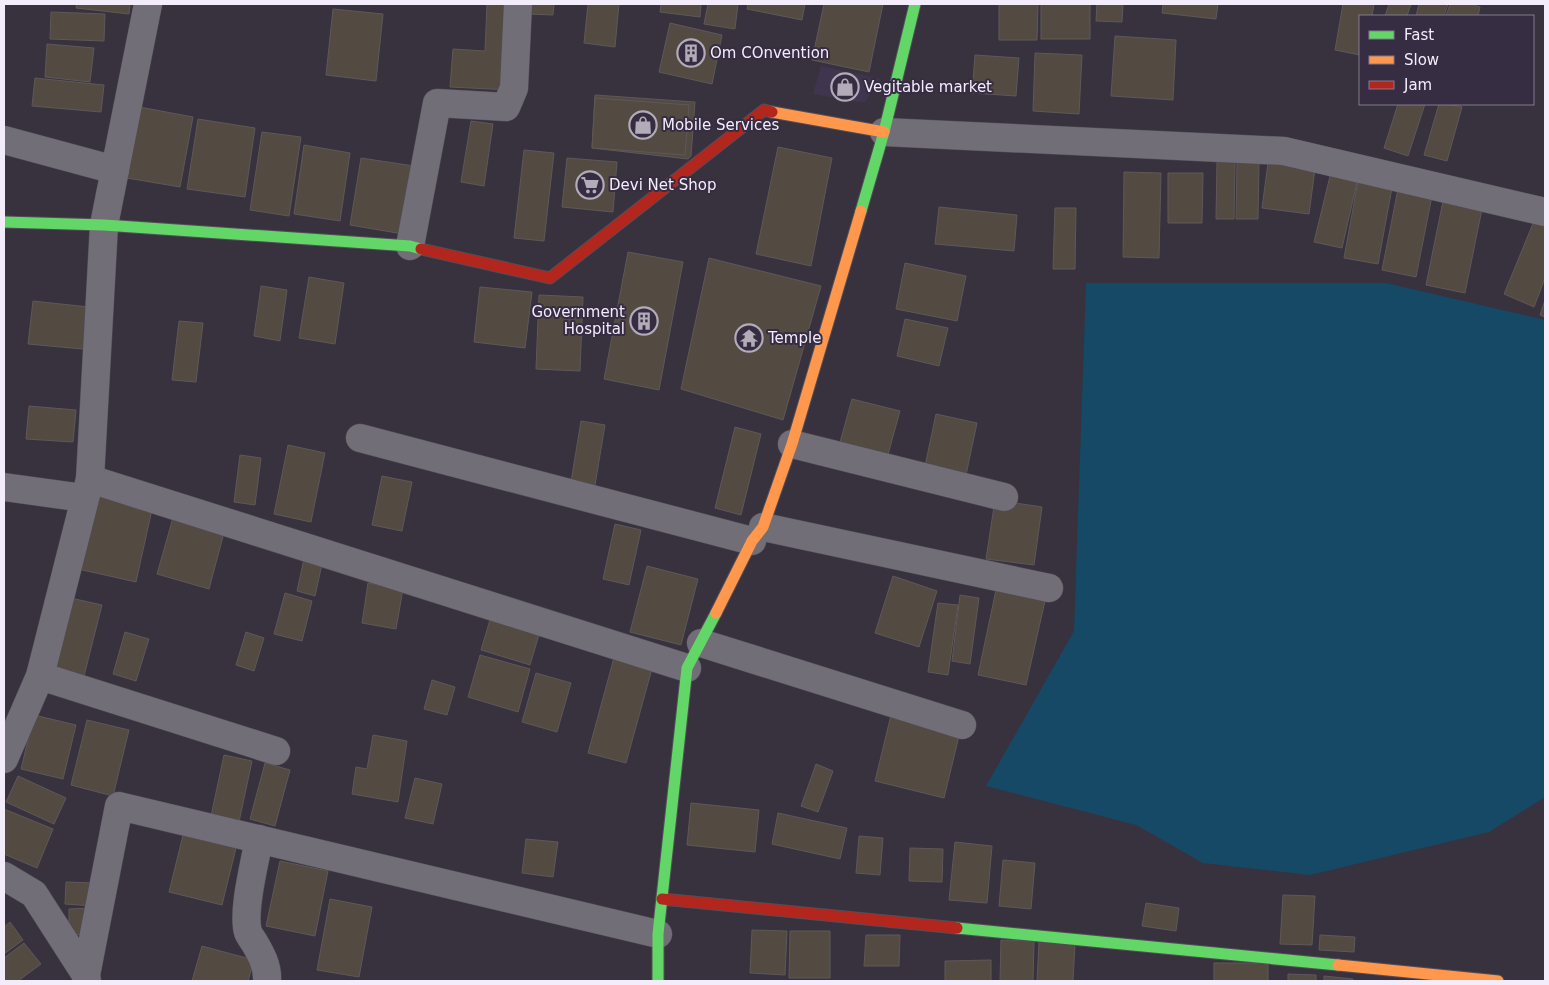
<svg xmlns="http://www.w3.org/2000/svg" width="1549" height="985" font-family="'DejaVu Sans',sans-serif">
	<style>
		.built { fill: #40354e }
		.water { fill: #154965 }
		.building { fill: #534a42; stroke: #5e585a }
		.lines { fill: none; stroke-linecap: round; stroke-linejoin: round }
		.street-casing { stroke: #524e58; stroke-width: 29 }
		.fast-casing { stroke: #524e58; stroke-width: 13 }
		.slow-casing { stroke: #524e58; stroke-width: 13 }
		.jam-casing { stroke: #524e58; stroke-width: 13 }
		.street { stroke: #726e77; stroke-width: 28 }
		.fast { stroke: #63d668; stroke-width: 11 }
		.slow { stroke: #ff974d; stroke-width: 11 }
		.jam { stroke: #b3261e; stroke-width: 11 }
		.labels { text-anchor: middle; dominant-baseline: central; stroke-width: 4; stroke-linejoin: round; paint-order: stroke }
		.poi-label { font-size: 15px; fill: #f3edfb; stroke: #372d43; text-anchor: start }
	</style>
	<rect width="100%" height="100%" fill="#38323e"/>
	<path class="built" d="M 821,66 L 880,79 L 865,102 L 858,102 L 813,94 Z"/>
	<path class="water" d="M 1086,283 L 1386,283 L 1545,320 L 1545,797 L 1489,832 L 1310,875 L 1203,863 L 1136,825 L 986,786 L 1074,631 Z"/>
	<g class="building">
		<path d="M 77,4 L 130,4 L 129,14 L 76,8 Z"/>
		<path d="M 487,4 L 514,4 L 510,90 L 450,87 L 453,49 L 485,51 Z"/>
		<path d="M 529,4 L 554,4 L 553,15 L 528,14 Z"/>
		<path d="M 588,4 L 619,4 L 615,47 L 584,43 Z"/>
		<path d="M 661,4 L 701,4 L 700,17 L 660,12 Z"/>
		<path d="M 708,4 L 738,4 L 735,29 L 704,24 Z"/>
		<path d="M 748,4 L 805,4 L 802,20 L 747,9 Z"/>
		<path d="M 824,4 L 883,4 L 869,72 L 812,60 Z"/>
		<path d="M 999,4 L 1038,4 L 1037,40 L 999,40 Z"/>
		<rect x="1041" y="4" width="49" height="35"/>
		<path d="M 1097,4 L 1123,4 L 1122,22 L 1096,21 Z"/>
		<path d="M 1163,4 L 1218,4 L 1216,19 L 1162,13 Z"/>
		<path d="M 1343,4 L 1374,4 L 1372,16 L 1360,16 L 1360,55 L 1335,50 Z"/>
		<path d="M 1389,4 L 1411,4 L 1407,16 L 1385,16 Z"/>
		<path d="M 1419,4 L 1448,4 L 1444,16 L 1416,16 Z"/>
		<path d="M 1450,4 L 1470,4 L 1480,7 L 1478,16 L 1446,16 Z"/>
		<path d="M 333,9 L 383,14 L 376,81 L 326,75 Z"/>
		<path d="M 51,12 L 105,14 L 104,41 L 50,39 Z"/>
		<path d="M 670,23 L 722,35 L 712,84 L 659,72 Z"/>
		<path d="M 1115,36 L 1176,40 L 1173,100 L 1111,96 Z"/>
		<path d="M 47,44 L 94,48 L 90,82 L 45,77 Z"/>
		<path d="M 1035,53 L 1082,55 L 1079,114 L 1033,111 Z"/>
		<path d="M 975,55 L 1019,58 L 1016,96 L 972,93 Z"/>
		<path d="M 35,78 L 104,85 L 101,112 L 32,106 Z"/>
		<path d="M 595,95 L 695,102 L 691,156 L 688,159 L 592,148 Z"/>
		<path d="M 595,98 L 689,105 L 685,155 L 592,148 Z"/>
		<path d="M 1398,104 L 1425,104 L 1408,156 L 1384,148 Z"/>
		<path d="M 1439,104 L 1449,104 L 1462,107 L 1447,161 L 1424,155 Z"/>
		<path d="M 134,106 L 193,117 L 180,187 L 121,177 Z"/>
		<path d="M 198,119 L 255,128 L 245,197 L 187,189 Z"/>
		<path d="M 471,121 L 493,124 L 484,186 L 461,182 Z"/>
		<path d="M 262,132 L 301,137 L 289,216 L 250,210 Z"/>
		<path d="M 304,145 L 350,153 L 340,221 L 294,214 Z"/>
		<path d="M 778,147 L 832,158 L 811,266 L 756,254 Z"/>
		<path d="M 524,150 L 554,153 L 544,241 L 514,238 Z"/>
		<path d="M 361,158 L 414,166 L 403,234 L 350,225 Z"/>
		<path d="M 567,158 L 617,162 L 613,212 L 562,207 Z"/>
		<path d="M 1217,161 L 1235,162 L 1234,219 L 1216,219 Z"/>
		<path d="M 1237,161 L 1259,162 L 1258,219 L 1236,219 Z"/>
		<path d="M 1268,163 L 1315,169 L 1309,214 L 1262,208 Z"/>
		<path d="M 1124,172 L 1161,173 L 1159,258 L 1123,257 Z"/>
		<path d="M 1331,172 L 1358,178 L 1342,248 L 1314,242 Z"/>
		<path d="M 1168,173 L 1203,173 L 1202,223 L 1168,223 Z"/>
		<path d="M 1358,181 L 1392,188 L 1378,264 L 1344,258 Z"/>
		<path d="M 1398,189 L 1432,196 L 1416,277 L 1382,270 Z"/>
		<path d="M 1443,201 L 1482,209 L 1465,293 L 1426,285 Z"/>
		<path d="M 939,207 L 1017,215 L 1014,251 L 935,244 Z"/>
		<path d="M 1055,208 L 1076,208 L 1075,269 L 1053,269 Z"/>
		<path d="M 1534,221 L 1545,226 L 1545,278 L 1534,307 L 1504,294 Z"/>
		<path d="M 628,252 L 683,262 L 659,390 L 604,379 Z"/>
		<path d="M 709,258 L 821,286 L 783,420 L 681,389 Z"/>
		<path d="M 905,263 L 966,276 L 957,321 L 896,309 Z"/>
		<path d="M 309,277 L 344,283 L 335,344 L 299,338 Z"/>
		<path d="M 261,286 L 287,290 L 280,341 L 254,336 Z"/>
		<path d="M 480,287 L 532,292 L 525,348 L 474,342 Z"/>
		<path d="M 539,295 L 583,297 L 580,371 L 536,369 Z"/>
		<path d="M 1545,300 L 1545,317 L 1540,315 Z"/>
		<path d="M 33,301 L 98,308 L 93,350 L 28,344 Z"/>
		<path d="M 905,319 L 948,328 L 939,366 L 897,356 Z"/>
		<path d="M 179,321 L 203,323 L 196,382 L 172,380 Z"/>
		<path d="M 852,399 L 900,411 L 887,458 L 839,446 Z"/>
		<path d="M 29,406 L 76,410 L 73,442 L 26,439 Z"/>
		<path d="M 936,414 L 977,423 L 966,475 L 925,466 Z"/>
		<path d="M 581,421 L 605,425 L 595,485 L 571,482 Z"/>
		<path d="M 735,427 L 761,434 L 741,515 L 715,508 Z"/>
		<path d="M 288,445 L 325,453 L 311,522 L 274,514 Z"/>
		<path d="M 240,455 L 261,458 L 255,505 L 234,502 Z"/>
		<path d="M 382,476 L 412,482 L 402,531 L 372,525 Z"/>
		<path d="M 95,493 L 153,505 L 136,582 L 78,569 Z"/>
		<path d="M 995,500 L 1042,507 L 1034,565 L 986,559 Z"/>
		<path d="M 174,514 L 225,529 L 209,589 L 157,574 Z"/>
		<path d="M 615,524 L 641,530 L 629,585 L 603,579 Z"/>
		<path d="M 304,559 L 322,564 L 315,596 L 297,591 Z"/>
		<path d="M 647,566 L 698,579 L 681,645 L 630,632 Z"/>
		<path d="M 893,576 L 937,591 L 919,647 L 875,633 Z"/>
		<path d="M 368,583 L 403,589 L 396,629 L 362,623 Z"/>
		<path d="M 996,590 L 1045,601 L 1026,685 L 978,675 Z"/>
		<path d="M 285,593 L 312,601 L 302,641 L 274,634 Z"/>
		<path d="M 960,595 L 979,598 L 970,664 L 952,661 Z"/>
		<path d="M 66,597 L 102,605 L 84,676 L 48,667 Z"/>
		<path d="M 938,603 L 958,605 L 948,675 L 928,672 Z"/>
		<path d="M 492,613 L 541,628 L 530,665 L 481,650 Z"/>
		<path d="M 125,632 L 149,639 L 136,681 L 113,674 Z"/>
		<path d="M 246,632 L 264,638 L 254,671 L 236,665 Z"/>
		<path d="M 615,654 L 653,665 L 626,763 L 588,753 Z"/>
		<path d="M 480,655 L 530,669 L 518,712 L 468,697 Z"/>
		<path d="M 536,673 L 571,683 L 557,732 L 522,722 Z"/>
		<path d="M 432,680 L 455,687 L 447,715 L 424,709 Z"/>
		<path d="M 34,715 L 76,725 L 63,779 L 21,769 Z"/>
		<path d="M 891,715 L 960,732 L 944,798 L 875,781 Z"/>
		<path d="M 87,720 L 129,730 L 113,796 L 71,785 Z"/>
		<path d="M 373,735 L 407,741 L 398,802 L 352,794 L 356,767 L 367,769 Z"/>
		<path d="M 224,755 L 252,761 L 239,822 L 211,816 Z"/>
		<path d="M 265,763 L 290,770 L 275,826 L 250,819 Z"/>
		<path d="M 816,764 L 833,771 L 818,812 L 801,806 Z"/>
		<path d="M 18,776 L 66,798 L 54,824 L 6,802 Z"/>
		<path d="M 415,778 L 442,784 L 433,824 L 405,818 Z"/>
		<path d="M 691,803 L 759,810 L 755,852 L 687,845 Z"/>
		<path d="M 4,809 L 53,829 L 37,868 L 4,854 Z"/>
		<path d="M 778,813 L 847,828 L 840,859 L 772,844 Z"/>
		<path d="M 184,831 L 237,844 L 222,905 L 169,892 Z"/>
		<path d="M 859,836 L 883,838 L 880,875 L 856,873 Z"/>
		<path d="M 526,839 L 558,842 L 553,877 L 522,873 Z"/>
		<path d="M 955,842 L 992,846 L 987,903 L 949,900 Z"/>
		<path d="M 910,848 L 943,849 L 942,882 L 909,881 Z"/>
		<path d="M 1003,860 L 1035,863 L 1031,909 L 999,906 Z"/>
		<path d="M 280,861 L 328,871 L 315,936 L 266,926 Z"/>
		<path d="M 66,882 L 94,883 L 93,906 L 65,904 Z"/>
		<path d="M 1283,895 L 1315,896 L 1312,945 L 1280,944 Z"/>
		<path d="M 330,899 L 372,907 L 359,977 L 317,970 Z"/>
		<path d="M 1146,903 L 1179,908 L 1176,931 L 1142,926 Z"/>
		<path d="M 91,908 L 92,934 L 69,935 L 69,909 Z"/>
		<path d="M 10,922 L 23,940 L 4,954 L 4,927 Z"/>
		<path d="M 752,930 L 787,931 L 785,975 L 750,973 Z"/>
		<path d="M 790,931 L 830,931 L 830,978 L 789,978 Z"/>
		<path d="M 866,935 L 900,935 L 899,966 L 864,966 Z"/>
		<path d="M 1320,935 L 1355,937 L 1354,952 L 1319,950 Z"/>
		<path d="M 1001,940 L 1034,941 L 1033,981 L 1000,981 Z"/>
		<path d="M 1039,942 L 1075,944 L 1073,981 L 1037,981 Z"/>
		<path d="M 24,943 L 41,964 L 18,981 L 6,981 L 4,978 L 4,958 Z"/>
		<path d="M 202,946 L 254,960 L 248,981 L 192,981 Z"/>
		<path d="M 991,960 L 991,981 L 945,981 L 945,961 Z"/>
		<rect x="1214" y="963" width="54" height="18"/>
		<path d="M 1288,974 L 1316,975 L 1316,981 L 1288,981 Z"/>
		<path d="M 1324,976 L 1353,979 L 1353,981 L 1324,981 Z"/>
	</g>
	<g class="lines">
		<g class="street-casing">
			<g id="street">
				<path d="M 884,132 L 1284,151 L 1545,212"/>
				<path d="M 4,140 L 115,170"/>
				<path d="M 410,246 L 437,103 L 506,107 L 514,88 L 518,4"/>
				<path d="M 360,438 L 752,541"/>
				<path d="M 792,444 L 1004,497"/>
				<path d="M 90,479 L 687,668"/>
				<path d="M 4,487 L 84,498"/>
				<path d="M 763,527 L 1049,588"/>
				<path d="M 701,643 L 962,725"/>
				<path d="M 40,676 L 276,751"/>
				<path d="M 4,759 L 40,676 L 90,479 L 104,225 L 148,4"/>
				<path d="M 259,839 C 255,862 242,911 248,932 C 249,935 252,939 254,942 C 261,954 268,966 267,981"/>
				<path d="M 4,876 L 34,894 L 86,975 L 87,981"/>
				<path d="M 86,975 L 119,806 L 658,934"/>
			</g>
		</g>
		<g class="fast-casing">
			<g id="fast">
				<path d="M 861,211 L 884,132 L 915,4"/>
				<path d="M 4,222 L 104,225 L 410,246 L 421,249"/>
				<path d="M 957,928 L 1338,965"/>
				<path d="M 658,981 L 658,934 L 687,668 L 716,613"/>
			</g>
		</g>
		<g class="slow-casing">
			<g id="slow">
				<path d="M 772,112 L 884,132"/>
				<path d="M 716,613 L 752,541 L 763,527 L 792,444 L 861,211"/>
				<path d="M 1338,965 L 1498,981"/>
			</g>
		</g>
		<g class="jam-casing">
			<g id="jam">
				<path d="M 421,249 L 550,278 L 764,110 L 772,112"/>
				<path d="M 662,899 L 957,928"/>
			</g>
		</g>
		<use href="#street" class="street"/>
		<use href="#fast" class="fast"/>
		<use href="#slow" class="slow"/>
		<use href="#jam" class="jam"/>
	</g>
	<defs>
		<g id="building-ring" transform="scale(1.4375)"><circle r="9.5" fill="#372d43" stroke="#b2acb9" stroke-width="1.5"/><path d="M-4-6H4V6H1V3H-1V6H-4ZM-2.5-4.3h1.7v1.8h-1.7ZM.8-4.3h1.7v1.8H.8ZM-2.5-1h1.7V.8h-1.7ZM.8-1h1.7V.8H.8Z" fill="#b2acb9"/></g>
		<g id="shop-ring" transform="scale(1.4375)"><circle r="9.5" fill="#372d43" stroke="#b2acb9" stroke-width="1.5"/><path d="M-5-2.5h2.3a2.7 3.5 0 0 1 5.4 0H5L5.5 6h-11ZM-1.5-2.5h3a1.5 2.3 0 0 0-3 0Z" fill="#b2acb9"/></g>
		<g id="supermarket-ring" transform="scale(1.4375)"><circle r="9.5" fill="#372d43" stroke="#b2acb9" stroke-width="1.5"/><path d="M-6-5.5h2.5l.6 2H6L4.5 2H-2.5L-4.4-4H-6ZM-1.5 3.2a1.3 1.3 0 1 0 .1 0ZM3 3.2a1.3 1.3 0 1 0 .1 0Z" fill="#b2acb9"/></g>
		<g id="temple-ring" transform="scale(1.4375)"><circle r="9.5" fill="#372d43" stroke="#b2acb9" stroke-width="1.5"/><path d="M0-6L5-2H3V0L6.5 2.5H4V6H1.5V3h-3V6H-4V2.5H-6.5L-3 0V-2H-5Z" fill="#b2acb9"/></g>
	</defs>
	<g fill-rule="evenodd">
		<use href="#building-ring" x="691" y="53"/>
		<use href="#shop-ring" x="845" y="87"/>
		<use href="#shop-ring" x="643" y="125"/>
		<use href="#supermarket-ring" x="590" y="185"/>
		<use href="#building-ring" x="644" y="321"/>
		<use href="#temple-ring" x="749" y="338"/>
	</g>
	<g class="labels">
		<g class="poi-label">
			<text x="710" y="53">Om COnvention</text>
			<text x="864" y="87">Vegitable market</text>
			<text x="662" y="125">Mobile Services</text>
			<text x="609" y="185">Devi Net Shop</text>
			<text x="625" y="312" text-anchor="end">Government<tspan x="625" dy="17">Hospital</tspan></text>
			<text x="768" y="338">Temple</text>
		</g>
	</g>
	<rect width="1549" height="985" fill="none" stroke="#f3edfb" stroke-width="10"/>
	<rect x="1359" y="15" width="175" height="90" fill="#372d43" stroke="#827a8d"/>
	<rect x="1369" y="31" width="25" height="8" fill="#63d668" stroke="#827a8d"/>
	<text x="1404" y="40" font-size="15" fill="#f3edfb">Fast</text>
	<rect x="1369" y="56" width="25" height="8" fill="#ff974d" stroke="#827a8d"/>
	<text x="1404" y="65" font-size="15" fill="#f3edfb">Slow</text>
	<rect x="1369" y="81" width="25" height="8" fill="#b3261e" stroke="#827a8d"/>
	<text x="1404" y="90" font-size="15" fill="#f3edfb">Jam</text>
</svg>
